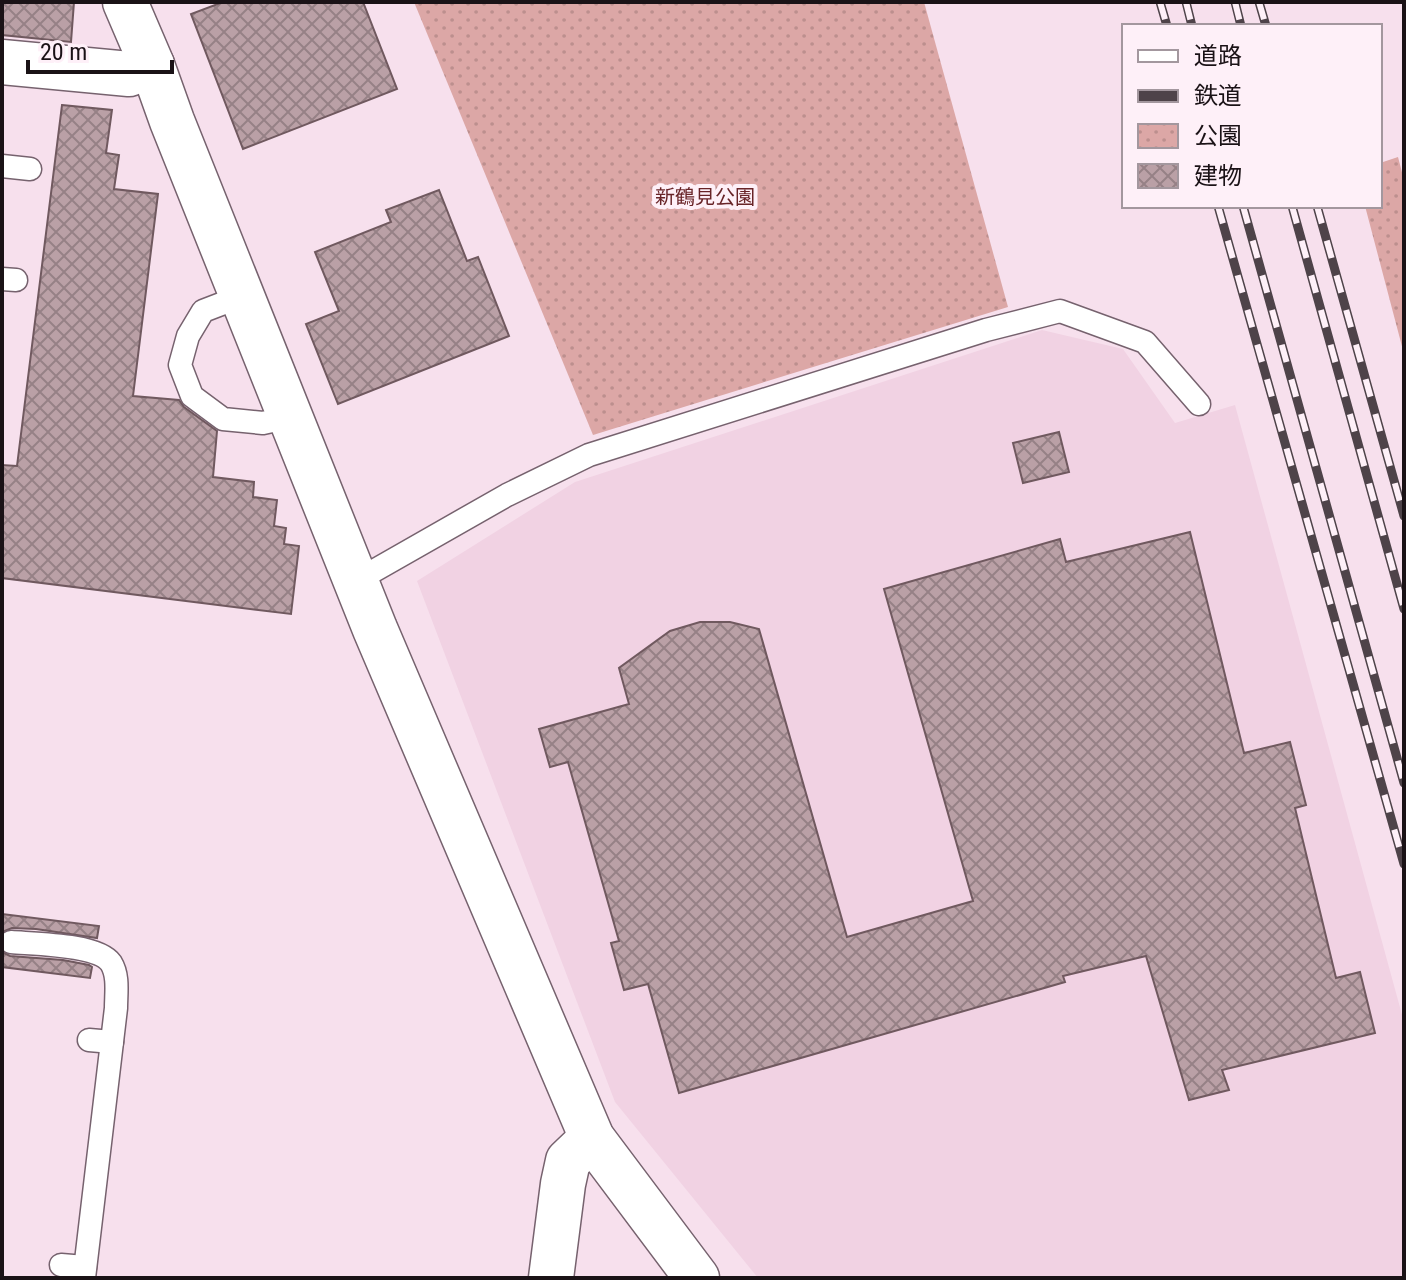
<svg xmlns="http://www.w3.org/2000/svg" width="1406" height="1280" font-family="'Roboto Condensed','Noto Sans JP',sans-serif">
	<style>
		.built { fill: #f1d2e3 }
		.park { fill: url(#park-dots) }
		.building { fill: url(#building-cross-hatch); stroke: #70595f; stroke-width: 2 }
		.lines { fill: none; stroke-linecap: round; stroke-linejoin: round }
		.lane-casing { stroke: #76626e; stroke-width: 25 }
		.street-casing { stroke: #76626e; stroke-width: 47 }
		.secondary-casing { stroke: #76626e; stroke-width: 47 }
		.lane { stroke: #fff; stroke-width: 22 }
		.street { stroke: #fff; stroke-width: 44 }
		.secondary { stroke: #fff; stroke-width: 44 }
		.rail-casing { stroke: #4e4349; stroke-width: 9 }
		.rail { stroke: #fef0f8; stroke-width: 6; stroke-dasharray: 18; stroke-linecap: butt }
		.labels { text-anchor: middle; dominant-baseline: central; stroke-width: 8; stroke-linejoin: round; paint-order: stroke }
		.park-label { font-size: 20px; fill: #682327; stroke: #fef0f8 }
	</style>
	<defs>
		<pattern id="park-dots" width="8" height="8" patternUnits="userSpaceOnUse" patternTransform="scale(2)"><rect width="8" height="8" fill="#dca7a6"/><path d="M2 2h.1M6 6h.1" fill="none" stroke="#bc8f8e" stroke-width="1.8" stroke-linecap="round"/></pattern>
		<pattern id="building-cross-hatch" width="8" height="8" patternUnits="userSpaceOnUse" patternTransform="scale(2)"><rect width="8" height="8" fill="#baa0a6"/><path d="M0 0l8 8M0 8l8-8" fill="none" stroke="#968186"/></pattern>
	</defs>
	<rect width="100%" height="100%" fill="#f7e0ed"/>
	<path class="built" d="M 1042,330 L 1123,349 L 1175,423 L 1235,405 L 1404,1022 L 1404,1278 L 758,1278 L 615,1102 L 417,581 L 575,482 Z"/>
	<g class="park">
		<path d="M 414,2 L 924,2 L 1008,307 L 593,435 Z"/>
		<path d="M 1398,157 L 1404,180 L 1404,354 L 1365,206 L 1380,206 L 1380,163 Z"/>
	</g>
	<g class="building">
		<path d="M 2,2 L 74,2 L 71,42 L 2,35 Z"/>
		<path d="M 223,2 L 363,2 L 397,89 L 243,149 L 191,14 Z"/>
		<path d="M 62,105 L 112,110 L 106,153 L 119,155 L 114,189 L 158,194 L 133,396 L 179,400 L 184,407 L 217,431 L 213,477 L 254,482 L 253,497 L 277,500 L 274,526 L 286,528 L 284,544 L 299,546 L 291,614 L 2,578 L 2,465 L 17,466 Z"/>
		<path d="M 439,190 L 467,261 L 478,257 L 509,336 L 338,404 L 306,324 L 339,311 L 315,252 L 391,222 L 386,210 Z"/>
		<path d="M 1059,432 L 1069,472 L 1023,483 L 1013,443 Z"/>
		<path d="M 1190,532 L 1244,753 L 1290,742 L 1306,805 L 1295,808 L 1336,978 L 1360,972 L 1375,1033 L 1222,1070 L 1229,1090 L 1189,1100 L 1146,956 L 1063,976 L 1065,982 L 679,1093 L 648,984 L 624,990 L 611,943 L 619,941 L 568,762 L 550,767 L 539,729 L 629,704 L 619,668 L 670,631 L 700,622 L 730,622 L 759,629 L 847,937 L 973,901 L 884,589 L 1060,539 L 1066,562 Z"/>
		<path d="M 2,914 L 99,926 L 97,938 L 36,929 L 12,928 L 2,932 Z"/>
		<path d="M 2,952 L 10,956 L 63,960 L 89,965 L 92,967 L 90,978 L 2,967 Z"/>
	</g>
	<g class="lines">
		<g class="lane-casing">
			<g id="lane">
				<path d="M 2,166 L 30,169"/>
				<path d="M 2,279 L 16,280"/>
				<path d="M 242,296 L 203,311 L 188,336 L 180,365 L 192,396 L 223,419 L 263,423 L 290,417"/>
				<path d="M 356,581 L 507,495 L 589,455 L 986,330 L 1060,311 L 1145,342 L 1199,404"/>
				<path d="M 11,942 C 35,944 98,944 111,963 C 119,976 116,993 116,1008 L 84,1278"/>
				<path d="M 89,1040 L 112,1042"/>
				<path d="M 61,1265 L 85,1267"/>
			</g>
		</g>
		<g class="street-casing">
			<path id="street" d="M 551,1278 L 563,1184 L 568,1161 L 592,1138"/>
		</g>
		<g class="secondary-casing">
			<g id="secondary">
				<path d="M 125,2 L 152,65 L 172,121 L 375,629 L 592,1138 L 697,1278"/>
				<path d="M 2,62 L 129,74 L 152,65"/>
			</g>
		</g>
		<use href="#lane" class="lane"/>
		<use href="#street" class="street"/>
		<use href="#secondary" class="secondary"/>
		<g class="rail-casing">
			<g id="rail">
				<path d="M 1160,2 L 1167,26"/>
				<path d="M 1186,2 L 1192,26"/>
				<path d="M 1235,2 L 1241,26"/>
				<path d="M 1259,2 L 1266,26"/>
				<path d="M 1218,206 L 1404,864"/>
				<path d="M 1243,206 L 1404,783"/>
				<path d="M 1292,206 L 1404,609"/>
				<path d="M 1317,206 L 1404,516"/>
			</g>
		</g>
		<use href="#rail" class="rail"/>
	</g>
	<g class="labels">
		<g class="park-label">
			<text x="705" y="197">新鶴見公園</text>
		</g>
	</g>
	<rect width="1406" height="1280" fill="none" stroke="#1a1216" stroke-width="8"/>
	<rect x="1122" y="24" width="260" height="184" fill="#fef0f8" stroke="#a3979e" stroke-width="2"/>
	<rect x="1138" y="50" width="40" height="12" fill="#ffffff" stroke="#a3979e" stroke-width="2"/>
	<text x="1194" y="64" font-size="24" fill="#1a1216">道路</text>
	<rect x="1138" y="90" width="40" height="12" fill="#4e4349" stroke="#a3979e" stroke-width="2"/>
	<text x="1194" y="104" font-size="24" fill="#1a1216">鉄道</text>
	<rect x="1138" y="124" width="40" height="24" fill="url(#park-dots)" stroke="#a3979e" stroke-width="2"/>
	<text x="1194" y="144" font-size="24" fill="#1a1216">公園</text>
	<rect x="1138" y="164" width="40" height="24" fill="url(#building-cross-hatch)" stroke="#a3979e" stroke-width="2"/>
	<text x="1194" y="184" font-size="24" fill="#1a1216">建物</text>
	<path d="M28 60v12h144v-12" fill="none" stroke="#1a1216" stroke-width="4"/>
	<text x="40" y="60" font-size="24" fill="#1a1216" stroke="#fef0f8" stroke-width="6" paint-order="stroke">20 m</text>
</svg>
